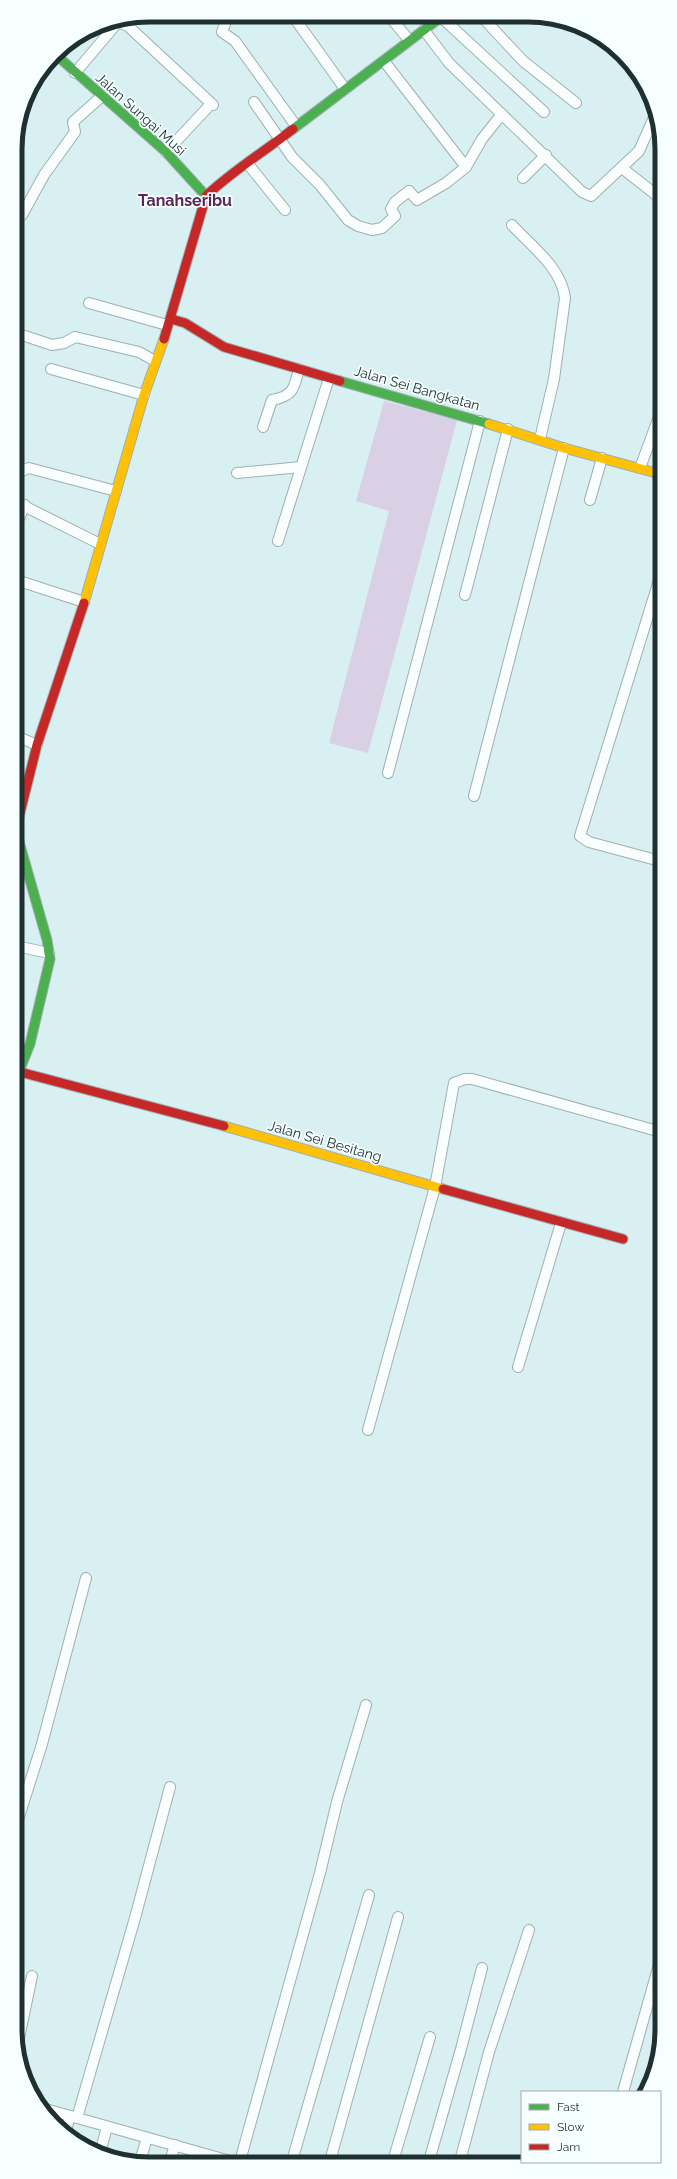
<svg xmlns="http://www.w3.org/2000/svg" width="677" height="2179" font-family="Raleway,sans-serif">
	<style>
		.green { fill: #dad0e5 }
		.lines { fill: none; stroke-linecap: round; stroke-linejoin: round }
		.street-casing { stroke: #9eb0b1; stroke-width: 12 }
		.fast-casing { stroke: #9eb0b1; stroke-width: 11 }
		.slow-casing { stroke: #9eb0b1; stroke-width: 11 }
		.jam-casing { stroke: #9eb0b1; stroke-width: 11 }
		.street { stroke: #f9fdfd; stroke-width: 10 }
		.fast { stroke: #4caf50; stroke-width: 9 }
		.slow { stroke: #ffc107; stroke-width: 9 }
		.jam { stroke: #c62828; stroke-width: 9 }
		.labels { text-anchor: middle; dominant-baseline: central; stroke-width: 3.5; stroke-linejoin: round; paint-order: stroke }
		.street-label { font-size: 14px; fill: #1f3031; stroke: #f6feff }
		.quarter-label { font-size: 16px; font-weight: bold; fill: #592758; stroke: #f6feff }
		.rim { fill: none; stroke: #1f3031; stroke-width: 5 }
	</style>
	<rect width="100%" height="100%" fill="#d8f0f2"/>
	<path class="green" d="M 384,401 L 457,420 L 368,753 L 329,743 L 389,511 L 356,501 Z"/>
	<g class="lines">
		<g class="street-casing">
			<g id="street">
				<path d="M 228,16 L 222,32 L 235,41 L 296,126"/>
				<path d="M 293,16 L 345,89"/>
				<path d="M 390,17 L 409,40"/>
				<path d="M 441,17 L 544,112"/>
				<path d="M 482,17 L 523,61 L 576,103"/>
				<path d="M 424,30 L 449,63 L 582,192 L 591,196 L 639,151 L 656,113"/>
				<path d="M 384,61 L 466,167"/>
				<path d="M 75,73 L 118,22 L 128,26 L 213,105 L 210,105 L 166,152"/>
				<path d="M 254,102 L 292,157 L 320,185 L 348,220 L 358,226 L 372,230 L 382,228 L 395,216 L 391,209 L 395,202 L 409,191 L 417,200 L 446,183 L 466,167 L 482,139 L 502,114"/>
				<path d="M 248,164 L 285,210"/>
				<path d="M 622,168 L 660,198"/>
				<path d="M 523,178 L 546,155"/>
				<path d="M 22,215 L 44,175 L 75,132 L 73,122 L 102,96"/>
				<path d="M 512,225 C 532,247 561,267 565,298 L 554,379 L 540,439"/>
				<path d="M 89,303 L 167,325"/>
				<path d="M 25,336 L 52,345 L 64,343 L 75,337 L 139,352 L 155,361"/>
				<path d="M 51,369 L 144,395"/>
				<path d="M 263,427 L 272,400 C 293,396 294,389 299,369"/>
				<path d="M 640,468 L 660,414"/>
				<path d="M 16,473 L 29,468 L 116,491"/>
				<path d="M 237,473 L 301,467"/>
				<path d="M 590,500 L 602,458"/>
				<path d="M 16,502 L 100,544"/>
				<path d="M 16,525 L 25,505"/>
				<path d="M 278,541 L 329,378"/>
				<path d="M 660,577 L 580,836 L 589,842 L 660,861"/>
				<path d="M 16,580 L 84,602"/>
				<path d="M 465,595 L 508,429"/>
				<path d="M 16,736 L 37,745"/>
				<path d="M 388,773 L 480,421"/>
				<path d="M 474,796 L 564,448"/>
				<path d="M 16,946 L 49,953"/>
				<path d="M 518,1367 L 561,1223"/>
				<path d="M 368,1430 L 435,1187 L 454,1083 L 465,1079 L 472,1079 L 661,1132"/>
				<path d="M 17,1823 L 42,1744 L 86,1578"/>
				<path d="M 18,2043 L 32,1976"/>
				<path d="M 623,2092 L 662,1954"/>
				<path d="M 42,2108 L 230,2161"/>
				<path d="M 77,2118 L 135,1918 L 170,1787"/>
				<path d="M 65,2134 L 70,2116"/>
				<path d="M 100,2153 L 107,2127"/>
				<path d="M 140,2161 L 147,2138"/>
				<path d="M 170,2161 L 175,2145"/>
				<path d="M 240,2161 L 320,1873 L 337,1802 L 366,1705"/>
				<path d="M 292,2161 L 369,1895"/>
				<path d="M 330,2161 L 398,1917"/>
				<path d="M 393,2161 L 430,2037"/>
				<path d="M 429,2161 L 461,2049 L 482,1968"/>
				<path d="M 460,2161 L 489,2052 L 529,1930"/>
			</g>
		</g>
		<g class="fast-casing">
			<g id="fast">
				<path d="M 55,54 L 166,152 L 206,196"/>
				<path d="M 293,129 L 441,17"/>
				<path d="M 340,381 L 489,424"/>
				<path d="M 16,831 L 47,940 L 50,959 L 30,1044 L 16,1079"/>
			</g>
		</g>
		<g class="slow-casing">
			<g id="slow">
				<path d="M 489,424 L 564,448 L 660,474"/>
				<path d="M 84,603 L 144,395 L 164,339"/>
				<path d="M 224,1126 L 443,1189"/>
			</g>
		</g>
		<g class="jam-casing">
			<g id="jam">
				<path d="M 171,319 L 185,323 L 224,347 L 340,381"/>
				<path d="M 164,339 L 206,196 C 232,171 264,152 293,129"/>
				<path d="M 16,829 L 37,745 L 84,603"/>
				<path d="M 20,1072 L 224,1126"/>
				<path d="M 443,1189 L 623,1239"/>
			</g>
		</g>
		<use href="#street" class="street"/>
		<use href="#fast" class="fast"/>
		<use href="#slow" class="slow"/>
		<use href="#jam" class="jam"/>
	</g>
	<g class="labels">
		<g class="street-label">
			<text transform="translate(141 114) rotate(42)">Jalan Sungai Musi</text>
			<text transform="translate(417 388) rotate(16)">Jalan Sei Bangkatan</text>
			<text transform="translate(325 1141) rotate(16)">Jalan Sei Besitang</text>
		</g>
		<g class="quarter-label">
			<text x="185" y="200">Tanahseribu</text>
		</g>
	</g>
	<path d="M0 0H677V2179H0ZM149 22H528A127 127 0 0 1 655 149V2030A127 127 0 0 1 528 2157H149A127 127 0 0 1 22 2030V149A127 127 0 0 1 149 22Z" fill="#f6feff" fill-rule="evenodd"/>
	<path class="rim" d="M149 22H528A127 127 0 0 1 655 149V2030A127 127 0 0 1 528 2157H149A127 127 0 0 1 22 2030V149A127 127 0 0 1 149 22Z"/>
	<rect x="521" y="2091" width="140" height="72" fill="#f6feff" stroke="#a0acad"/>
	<rect x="529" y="2104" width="20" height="6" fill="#4caf50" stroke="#a0acad"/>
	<text x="557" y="2111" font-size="12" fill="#1f3031">Fast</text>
	<rect x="529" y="2124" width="20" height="6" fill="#ffc107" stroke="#a0acad"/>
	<text x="557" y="2131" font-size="12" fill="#1f3031">Slow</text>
	<rect x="529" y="2144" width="20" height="6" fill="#c62828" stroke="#a0acad"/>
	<text x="557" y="2151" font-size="12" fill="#1f3031">Jam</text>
</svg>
